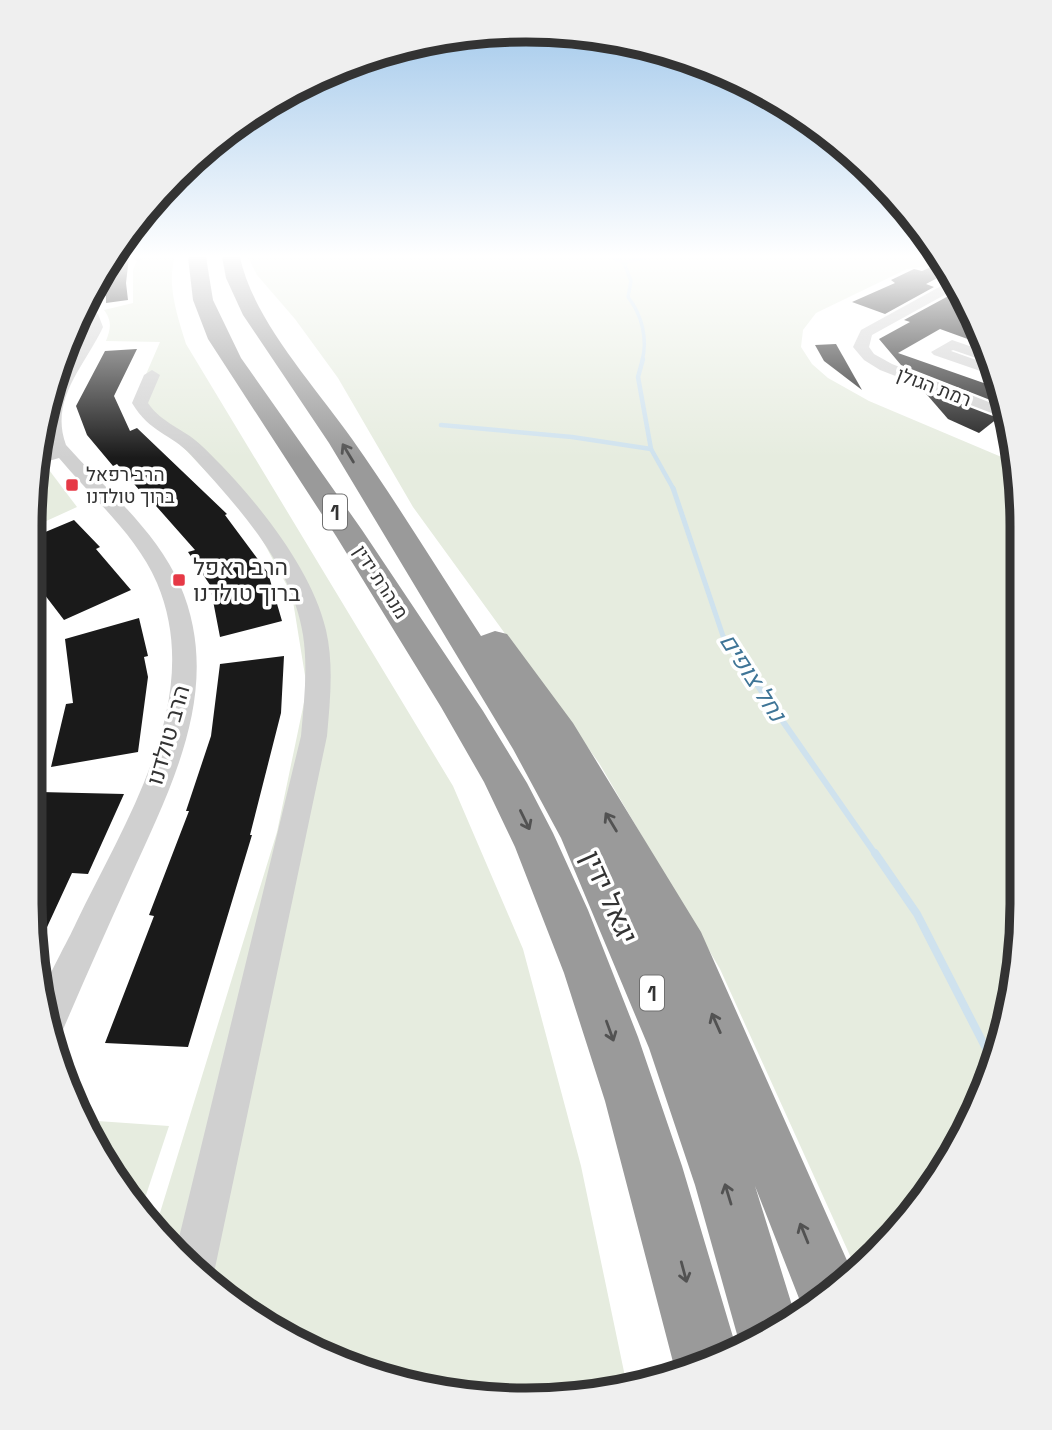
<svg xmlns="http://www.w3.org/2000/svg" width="1052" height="1430" font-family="'Space Grotesk',Heebo,sans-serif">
<rect width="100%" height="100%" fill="#fff"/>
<!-- green -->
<g fill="#e6ecdf">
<path d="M145,257H175C166,284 178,318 186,344L453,786L523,949L581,1166L627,1386L559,1399L430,1391L306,1349L175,1255L155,1229L277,832L307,688L292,595L251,519L164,427L134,402L160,342L106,341C111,328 112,321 104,310L133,303V270L136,262Z"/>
<polygon points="248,257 939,257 942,263 937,266 943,264 949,274 924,268 929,266 907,269 816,313 803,330 801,347 812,364 828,378 869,401 1018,464 1021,937 996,1063 956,1152 899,1231 857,1271 720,969 599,763 413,507 338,378 295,319 257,275"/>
<polygon points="43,462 77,507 31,528 31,494 36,465"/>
<polygon points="83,1120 169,1126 141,1210 96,1152"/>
</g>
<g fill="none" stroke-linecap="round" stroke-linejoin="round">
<!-- stream-far4 -->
<g stroke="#cfe2ee" stroke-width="3.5">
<path d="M612,257L624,263L631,281L628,297C642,315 648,339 642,361"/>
<polyline points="624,263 647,257"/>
</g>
<!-- stream-far3 -->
<g stroke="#cfe2ee" stroke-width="4.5">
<polyline points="643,359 638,377 651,449 674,490"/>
<polyline points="441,425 572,437 651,449"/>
</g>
<!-- stream-far2 -->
<polyline stroke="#cfe2ee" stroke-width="5" points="673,488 723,636 734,652"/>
<!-- stream-far1 -->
<polyline stroke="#cfe2ee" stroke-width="6" points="733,650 876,855"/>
<!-- stream -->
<polyline stroke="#cfe2ee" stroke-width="8" points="875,853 917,914 995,1066"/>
</g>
<!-- building -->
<g fill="#1a1a1a">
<polygon points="110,257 129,257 126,283 128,300 106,303 106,296 98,297 98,285"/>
<polygon points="938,264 943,275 926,284 934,287 885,314 852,302 895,283 891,280 914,269 922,271"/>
<polygon points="954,293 961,295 987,346 940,329 898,353 998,388 1003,405 901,365 879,339 910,322 904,320"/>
<polygon points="836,344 862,390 824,361 815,345"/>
<polygon points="137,349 114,396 130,431 137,428 227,514 225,515 268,573 282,621 220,637 210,585 188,552 195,550 149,498 147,499 117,464 113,466 87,435 76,406 105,351"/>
<polygon points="922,389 998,418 979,433 948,419"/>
<polygon points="74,520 100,547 96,549 131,590 64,620 38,586 44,584 31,568 31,538"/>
<polygon points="139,618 148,656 144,657 148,677 138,752 51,767 66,704 73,703 65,639"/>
<polygon points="284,656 281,713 250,835 252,835 188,1047 105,1043 154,916 149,915 189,811 186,811 211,736 220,664"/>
<polygon points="40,792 124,794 88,874 72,873 36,951 30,904 30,811"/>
</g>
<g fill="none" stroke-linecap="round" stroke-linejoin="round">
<!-- minor -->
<g fill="#d0d0d0" fill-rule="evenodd">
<polygon points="145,257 139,262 133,258 133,257"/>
<polygon points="952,280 957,288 872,335 869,347 874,354 892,364 1004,408 1007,419 880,370 864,360 853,347 861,330"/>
<path d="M87,309L98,314L103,327C85,366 49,399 66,445C105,489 156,530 180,585C224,687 172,785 130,878C106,931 82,985 59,1039L51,1042C46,1030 40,1008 42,995C45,981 69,939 76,923C125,821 206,699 157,583C136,534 92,498 59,458L35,465L37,453L51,449C27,404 70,365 89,327L87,319L83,317Z"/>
<polygon points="952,340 987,352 990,355 982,360 953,350 951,351 993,366 995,376 934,355 931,352"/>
<path d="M152,370L160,375L148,403C162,424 185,429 202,446C249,491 311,565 326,630C334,665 330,701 327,736L215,1268L210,1280L175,1254L301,736C304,702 308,668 303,635C292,564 237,506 191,455C170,433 150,433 132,403L144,375Z"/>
</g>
<!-- highway -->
<g fill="#9a9a9a" fill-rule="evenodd">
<polygon points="188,257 206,257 213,300 241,358 362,530 483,711 527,783 553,833 588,910 638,1037 682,1166 736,1347 686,1374 679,1375 673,1362 605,1101 564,973 515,847 484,782 441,707 336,536 208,339 193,300"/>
<path d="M222,257H240C253,320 315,386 352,439C397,503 438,570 481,636L495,631L507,634L573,723L701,932L853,1274L828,1298L804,1311L755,1186L795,1315L740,1345L695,1185L649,1048L561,838L513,749L329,443L243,315L226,278Z"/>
</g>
</g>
<!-- one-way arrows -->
<defs><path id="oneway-shaft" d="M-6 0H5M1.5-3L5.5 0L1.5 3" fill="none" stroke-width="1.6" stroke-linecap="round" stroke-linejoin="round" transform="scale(1.75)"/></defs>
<g stroke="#525252">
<use href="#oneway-shaft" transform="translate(348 453) rotate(-121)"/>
<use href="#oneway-shaft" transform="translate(525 820) rotate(64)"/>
<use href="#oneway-shaft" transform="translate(611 822) rotate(-121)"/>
<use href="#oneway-shaft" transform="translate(716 1023) rotate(-114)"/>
<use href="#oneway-shaft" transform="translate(610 1031) rotate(70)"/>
<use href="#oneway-shaft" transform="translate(728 1194) rotate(-107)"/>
<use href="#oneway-shaft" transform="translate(804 1233) rotate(-112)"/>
<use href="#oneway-shaft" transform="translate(684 1272) rotate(75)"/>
</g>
<!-- sky -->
<linearGradient id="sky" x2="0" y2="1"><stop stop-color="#9ec6ea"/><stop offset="0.56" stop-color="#fff"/><stop offset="1" stop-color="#fff" stop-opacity="0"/></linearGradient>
<rect width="1052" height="458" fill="url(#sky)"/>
<!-- markers -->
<g fill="#e63946" stroke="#fff" stroke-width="2.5">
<rect x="65" y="478" width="14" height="14" rx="3.5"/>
<rect x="172" y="573" width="14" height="14" rx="3.5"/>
</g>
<g text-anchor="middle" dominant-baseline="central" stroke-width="7" stroke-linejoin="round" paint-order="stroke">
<!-- far-street labels -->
<g font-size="19" fill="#333" stroke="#fff">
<text transform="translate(934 387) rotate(21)">רמת הגולן</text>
<text transform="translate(381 582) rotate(57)">מנהרת ידין</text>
</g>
<!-- far-poi labels -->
<g font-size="19" fill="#333" stroke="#fff" text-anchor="start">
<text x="86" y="474">הרב רפאל<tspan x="86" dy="22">ברוך טולדנו</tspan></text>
</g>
<!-- shield labels -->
<g fill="#fff" stroke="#707070" stroke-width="2">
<rect x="323" y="494.5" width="24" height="35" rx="5"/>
<rect x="640" y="975.5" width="24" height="35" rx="5"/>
</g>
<g font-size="21" font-weight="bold" fill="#333">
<text x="335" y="512">1</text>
<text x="652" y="993">1</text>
</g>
<!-- poi labels -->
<g font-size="23" fill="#333" stroke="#fff" text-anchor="start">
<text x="193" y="567">הרב ראפל<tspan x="193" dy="26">ברוך טולדנו</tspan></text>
</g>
<!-- street labels -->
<g font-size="23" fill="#333" stroke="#fff">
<text transform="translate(168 735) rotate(-74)">הרב טולדנו</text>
</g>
<!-- water labels -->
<g font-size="24" font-style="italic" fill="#3f7597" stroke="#fff">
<text transform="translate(753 677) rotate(57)">נחל צופים</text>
</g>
<!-- near-street labels -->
<g font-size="28" fill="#333" stroke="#fff">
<text transform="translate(610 897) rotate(66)">יגאל ידין</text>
</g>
</g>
<!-- crop -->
<path d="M0 0H1052V1430H0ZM526 42H526A484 484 0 0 1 1010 526V904A484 484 0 0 1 526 1388H526A484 484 0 0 1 42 904V526A484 484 0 0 1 526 42Z" fill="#efefef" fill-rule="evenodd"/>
<path fill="none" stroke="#333" stroke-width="9" d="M526 42H526A484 484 0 0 1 1010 526V904A484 484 0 0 1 526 1388H526A484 484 0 0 1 42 904V526A484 484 0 0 1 526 42Z"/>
</svg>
